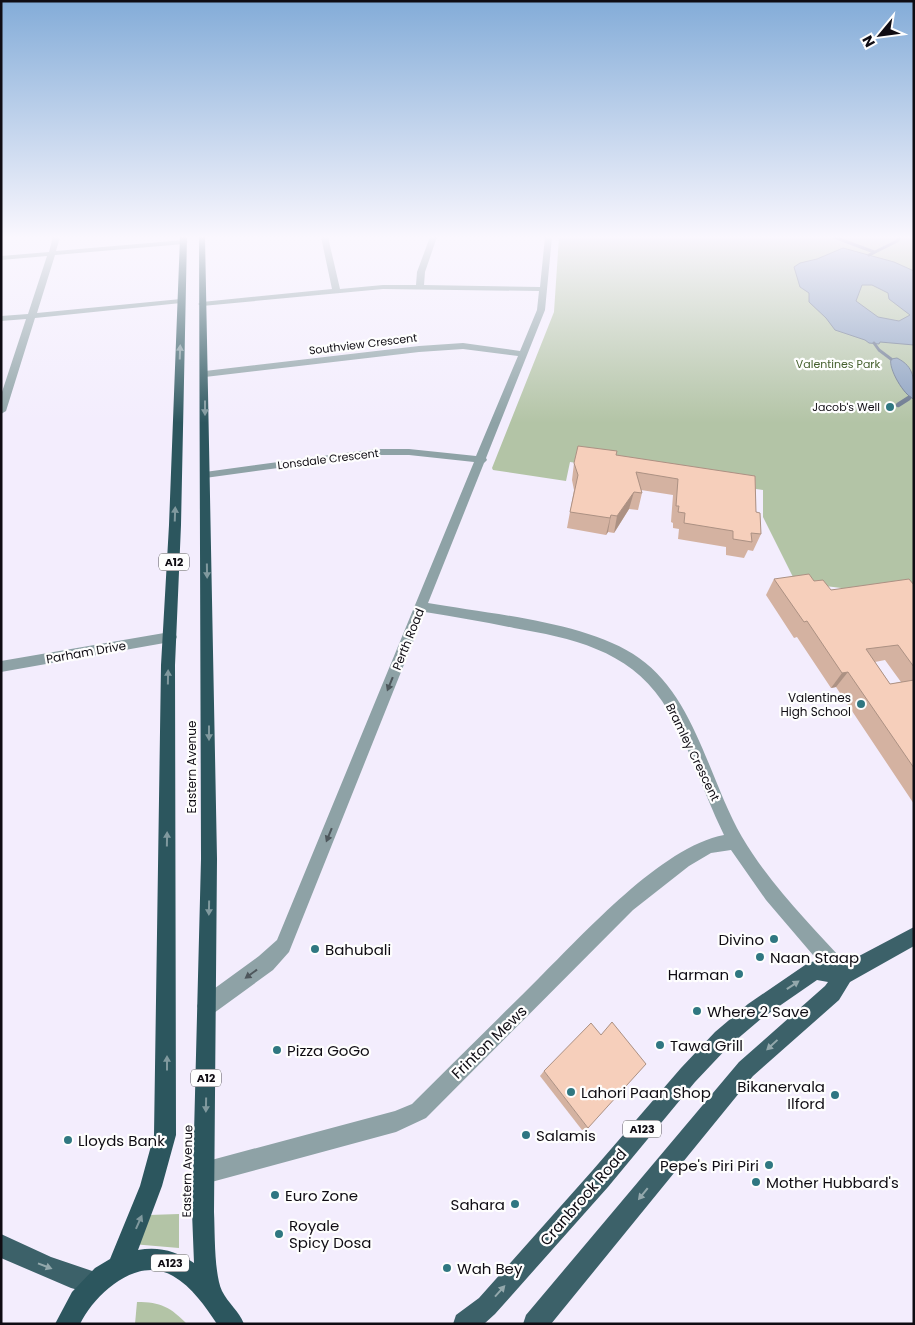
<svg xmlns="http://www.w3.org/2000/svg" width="915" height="1325" font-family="Poppins,sans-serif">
<rect width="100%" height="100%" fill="#f3edfd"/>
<!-- green -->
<g fill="#b3c4a6">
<polygon points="559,237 914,237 914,597 817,585 793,577 763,517 763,490 570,462 566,481 493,470 492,468 554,312"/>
<polygon points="179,1214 179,1248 132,1244 149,1215"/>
<path d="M137,1302C161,1302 170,1307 187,1324H135Z"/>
</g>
<!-- water -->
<g fill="#8ba1bf" stroke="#66748b" fill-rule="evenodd">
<path d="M843,248L894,262L914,271V345L880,342L879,344L869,343L865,340L835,330L826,318L809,302V293L800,287L794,267L800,263L817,259ZM862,285H872L888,293L889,299L910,315L899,321L878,317L856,301Z"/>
<path d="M897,358C915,367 914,379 914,399C904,396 888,368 891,359Z"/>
</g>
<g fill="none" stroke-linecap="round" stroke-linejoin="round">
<!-- stream-far1 -->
<g stroke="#66748b" stroke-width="3">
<polyline points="834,237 874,252"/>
<polyline points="869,255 897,241 900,237"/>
<polyline points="874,343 879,350 891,359"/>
</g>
<!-- stream -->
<g stroke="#66748b" stroke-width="4.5">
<polyline points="898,405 909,398"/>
<polyline points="890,407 893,406"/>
</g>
<!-- minor -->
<g fill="#8ea2a6" fill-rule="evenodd">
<polygon points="53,237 60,237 56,251 184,240 188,242 184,244 55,255 37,313 181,299 185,301 181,303 35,318 6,411 1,414 1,395 26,319 1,321 1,316 28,314 47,256 1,260 1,256 49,252"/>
<path d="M321,237H328L340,289L383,285H416L417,272L430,237H437L425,272L424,285L540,287L545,237H552L545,310L486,458L487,460L484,463L428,603C490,614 589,622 639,658C695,697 709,780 742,837C771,886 812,926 850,968L852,975L850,982L843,984L836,982L766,900L731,850L711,853L689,866L633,910L426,1118L396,1132L204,1184L196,1181L193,1173L196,1165L204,1162L395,1111L412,1104C454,1062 497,1020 539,978C585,933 661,847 724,835C702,791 689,742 662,701C628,650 571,638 514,628C485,622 455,617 425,612L289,952L273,970L214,1013L207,1016L200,1013L197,1006L200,999L259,956L277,940L474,462L409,455H375L205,478L200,475L205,472L375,449H409L476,456L518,356L463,349L419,352L205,377L200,374L205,371L419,346L463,343L520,351L537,310L539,291L383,289L202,306L198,304L202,302L332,289Z"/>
<polygon points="170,632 175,633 177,637 175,641 170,642 1,672 1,661"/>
</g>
<!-- primary -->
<g fill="#3c6169" fill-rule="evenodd">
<polygon points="914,927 914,946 850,982 839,1000 753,1076 551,1324 523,1324 526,1315 739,1062 825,986 828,982 817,980 762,1018 729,1046 695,1082 608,1187 495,1314 484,1324 453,1324 456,1315 479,1298 592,1171 681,1068 715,1032 748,1004 808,963 815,961 842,965"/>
<polygon points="1,1234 51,1257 104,1275 108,1283 104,1291 96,1295 71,1288 1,1258"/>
</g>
<!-- trunk -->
<path fill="#2c565e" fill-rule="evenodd" d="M180,237H187L181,525L175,665L176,1135L162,1186L138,1250C158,1246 177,1251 194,1263L192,1212L201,859L199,237H205L217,859L214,1212C215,1232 214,1274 222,1291C228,1303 239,1311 244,1324H217C205,1306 192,1287 173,1276C137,1255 95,1294 80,1324H55L72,1292L95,1268L110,1259L140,1186L154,1135L161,665L169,525Z"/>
</g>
<!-- wall -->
<g fill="#d4b2a1" fill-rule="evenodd">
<polygon points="616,455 755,476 756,512 761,534 753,551 748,550 744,558 726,555 726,547 678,539 679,529 673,528 673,523 671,522 673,495 641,490 642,493 638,510 629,509 614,533 608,532 606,535 567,528 574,490 572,480 574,463"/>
<path d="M774,579L814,581L831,590L914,585V804L836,687L831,688L797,637L794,638L766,595ZM885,660L901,682L890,684L875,662Z"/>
<polygon points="544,1071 588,1128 582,1130 540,1076"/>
</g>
<!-- shaded-wall -->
<g fill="#ac9183">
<polygon points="634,492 629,509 614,533 617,516"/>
<polygon points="611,515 608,532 606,535 610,518"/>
<polygon points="848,672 836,687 831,688 842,673"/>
</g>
<!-- building -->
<g fill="#f6cfbb" stroke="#ac9183">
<polygon points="578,446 617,451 616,455 755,476 756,512 760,513 761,534 751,533 752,542 733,539 733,531 684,523 685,513 678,512 679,506 676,506 678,479 636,472 642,493 634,492 617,516 611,515 610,518 570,512 578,475 574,463"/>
<polygon points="809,574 814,581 823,580 831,590 909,579 914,585 914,667 898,645 866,649 890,684 914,680 914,768 848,672 842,673 807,621 804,622 774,579"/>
<polygon points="612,1022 646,1064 588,1128 544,1071 591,1023 601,1035"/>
</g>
<!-- one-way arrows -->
<defs><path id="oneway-solid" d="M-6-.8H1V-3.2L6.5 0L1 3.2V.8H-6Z" transform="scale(1.25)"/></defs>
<g fill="#80999e">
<use href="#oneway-solid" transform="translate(180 352) rotate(-88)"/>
<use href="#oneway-solid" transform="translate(205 408) rotate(90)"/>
<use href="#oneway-solid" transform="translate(175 514) rotate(-88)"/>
<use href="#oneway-solid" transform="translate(207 571) rotate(89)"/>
<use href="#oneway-solid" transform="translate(168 677) rotate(-89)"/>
<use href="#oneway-solid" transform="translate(209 733) rotate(90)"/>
<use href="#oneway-solid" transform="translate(167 839) rotate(-89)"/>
<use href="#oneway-solid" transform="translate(209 908) rotate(91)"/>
<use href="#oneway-solid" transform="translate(167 1063) rotate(-90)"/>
<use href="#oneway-solid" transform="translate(206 1105) rotate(91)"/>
<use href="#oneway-solid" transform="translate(139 1222) rotate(-66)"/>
</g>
<g fill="#4e575c">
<use href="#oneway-solid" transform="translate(390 684) rotate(112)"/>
<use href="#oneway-solid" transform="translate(329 835) rotate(112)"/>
<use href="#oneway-solid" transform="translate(251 974) rotate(144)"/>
</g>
<g fill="#93a8ac">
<use href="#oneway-solid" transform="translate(793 985) rotate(-34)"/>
<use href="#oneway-solid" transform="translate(772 1045) rotate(137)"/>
<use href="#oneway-solid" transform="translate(643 1194) rotate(129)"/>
<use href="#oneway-solid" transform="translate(45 1266) rotate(21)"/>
<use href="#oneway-solid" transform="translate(500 1291) rotate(-48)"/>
</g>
<!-- sky -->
<linearGradient id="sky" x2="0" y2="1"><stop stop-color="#83acd8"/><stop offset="0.56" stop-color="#faf7fe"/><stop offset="1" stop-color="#faf7fe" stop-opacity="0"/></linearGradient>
<rect width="915" height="423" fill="url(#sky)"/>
<!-- markers -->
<g fill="#2f7781" stroke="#fefefe" stroke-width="2">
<circle cx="890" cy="407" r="5"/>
<circle cx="861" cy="704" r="5"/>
<circle cx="774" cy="939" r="5"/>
<circle cx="315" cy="949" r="5"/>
<circle cx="760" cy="957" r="5"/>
<circle cx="739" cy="974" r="5"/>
<circle cx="697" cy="1011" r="5"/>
<circle cx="660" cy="1045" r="5"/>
<circle cx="277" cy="1050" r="5"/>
<circle cx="571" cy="1092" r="5"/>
<circle cx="835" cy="1095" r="5"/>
<circle cx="526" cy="1135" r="5"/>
<circle cx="68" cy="1140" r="5"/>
<circle cx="769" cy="1165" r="5"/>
<circle cx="756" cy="1182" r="5"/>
<circle cx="275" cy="1195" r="5"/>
<circle cx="515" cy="1204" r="5"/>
<circle cx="279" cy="1234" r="5"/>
<circle cx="447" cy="1268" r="5"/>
</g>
<g text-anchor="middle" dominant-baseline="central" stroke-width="4.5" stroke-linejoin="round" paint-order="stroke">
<!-- far-street labels -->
<g font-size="11" fill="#0f0c13" stroke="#fefefe">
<text transform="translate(363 344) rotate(-7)">Southview Crescent</text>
<text transform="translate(328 459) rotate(-7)">Lonsdale Crescent</text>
</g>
<!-- far-park labels -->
<g font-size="11" fill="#46602e" stroke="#fefefe">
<text x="838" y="364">Valentines Park</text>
</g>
<!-- far-poi labels -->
<g font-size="11" fill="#0f0c13" stroke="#fefefe" text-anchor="end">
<text x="880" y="407">Jacob's Well</text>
</g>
<!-- shield labels -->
<g fill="#fefefe" stroke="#57555a" stroke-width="1">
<rect x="159" y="553.5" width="30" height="17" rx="4"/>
<rect x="191" y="1069.5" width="30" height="17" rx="4"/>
<rect x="623" y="1120.5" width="38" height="17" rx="4"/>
<rect x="151" y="1254.5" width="38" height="17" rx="4"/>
</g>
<g font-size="11" font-weight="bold" fill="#0f0c13">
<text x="174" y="562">A12</text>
<text x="206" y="1078">A12</text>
<text x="642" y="1129">A123</text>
<text x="170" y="1263">A123</text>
</g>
<!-- street labels -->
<g font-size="12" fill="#0f0c13" stroke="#fefefe">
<text transform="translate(408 639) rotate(-68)">Perth Road</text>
<text transform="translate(86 652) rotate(-10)">Parham Drive</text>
<text transform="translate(693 752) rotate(64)">Bramley Crescent</text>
<text transform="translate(191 767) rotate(-90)">Eastern Avenue</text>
<text transform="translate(187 1171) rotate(-89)">Eastern Avenue</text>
</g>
<!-- poi labels -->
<g font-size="12" fill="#0f0c13" stroke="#fefefe" text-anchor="end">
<text x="851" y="697">Valentines<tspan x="851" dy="14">High School</tspan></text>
</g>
<!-- near-poi labels -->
<g font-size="15" fill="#0f0c13" stroke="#fefefe" text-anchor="start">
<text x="764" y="939" text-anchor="end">Divino</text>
<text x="325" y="949">Bahubali</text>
<text x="770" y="957">Naan Staap</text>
<text x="729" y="974" text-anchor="end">Harman</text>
<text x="707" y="1011">Where 2 Save</text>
<text x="670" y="1045">Tawa Grill</text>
<text x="287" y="1050">Pizza GoGo</text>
<text x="825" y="1086" text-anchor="end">Bikanervala<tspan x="825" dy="17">Ilford</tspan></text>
<text x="581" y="1092">Lahori Paan Shop</text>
<text x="536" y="1135">Salamis</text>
<text x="78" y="1140">Lloyds Bank</text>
<text x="759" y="1165" text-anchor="end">Pepe's Piri Piri</text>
<text x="766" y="1182">Mother Hubbard's</text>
<text x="285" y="1195">Euro Zone</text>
<text x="505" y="1204" text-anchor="end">Sahara</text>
<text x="289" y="1225">Royale<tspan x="289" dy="17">Spicy Dosa</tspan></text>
<text x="457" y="1268">Wah Bey</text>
</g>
<!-- near-street labels -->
<g font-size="15" fill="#0f0c13" stroke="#fefefe">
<text transform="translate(489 1042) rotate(-44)">Frinton Mews</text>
<text transform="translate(583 1197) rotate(-49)">Cranbrook Road</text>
</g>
</g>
<!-- border -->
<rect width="915" height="1325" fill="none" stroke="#0f0c13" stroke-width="5"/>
<!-- north arrow -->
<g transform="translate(880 35) rotate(241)" stroke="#fefefe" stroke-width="4" paint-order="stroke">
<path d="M0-4L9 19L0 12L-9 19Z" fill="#0f0c13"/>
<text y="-8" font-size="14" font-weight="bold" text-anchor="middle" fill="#0f0c13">N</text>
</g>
</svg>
